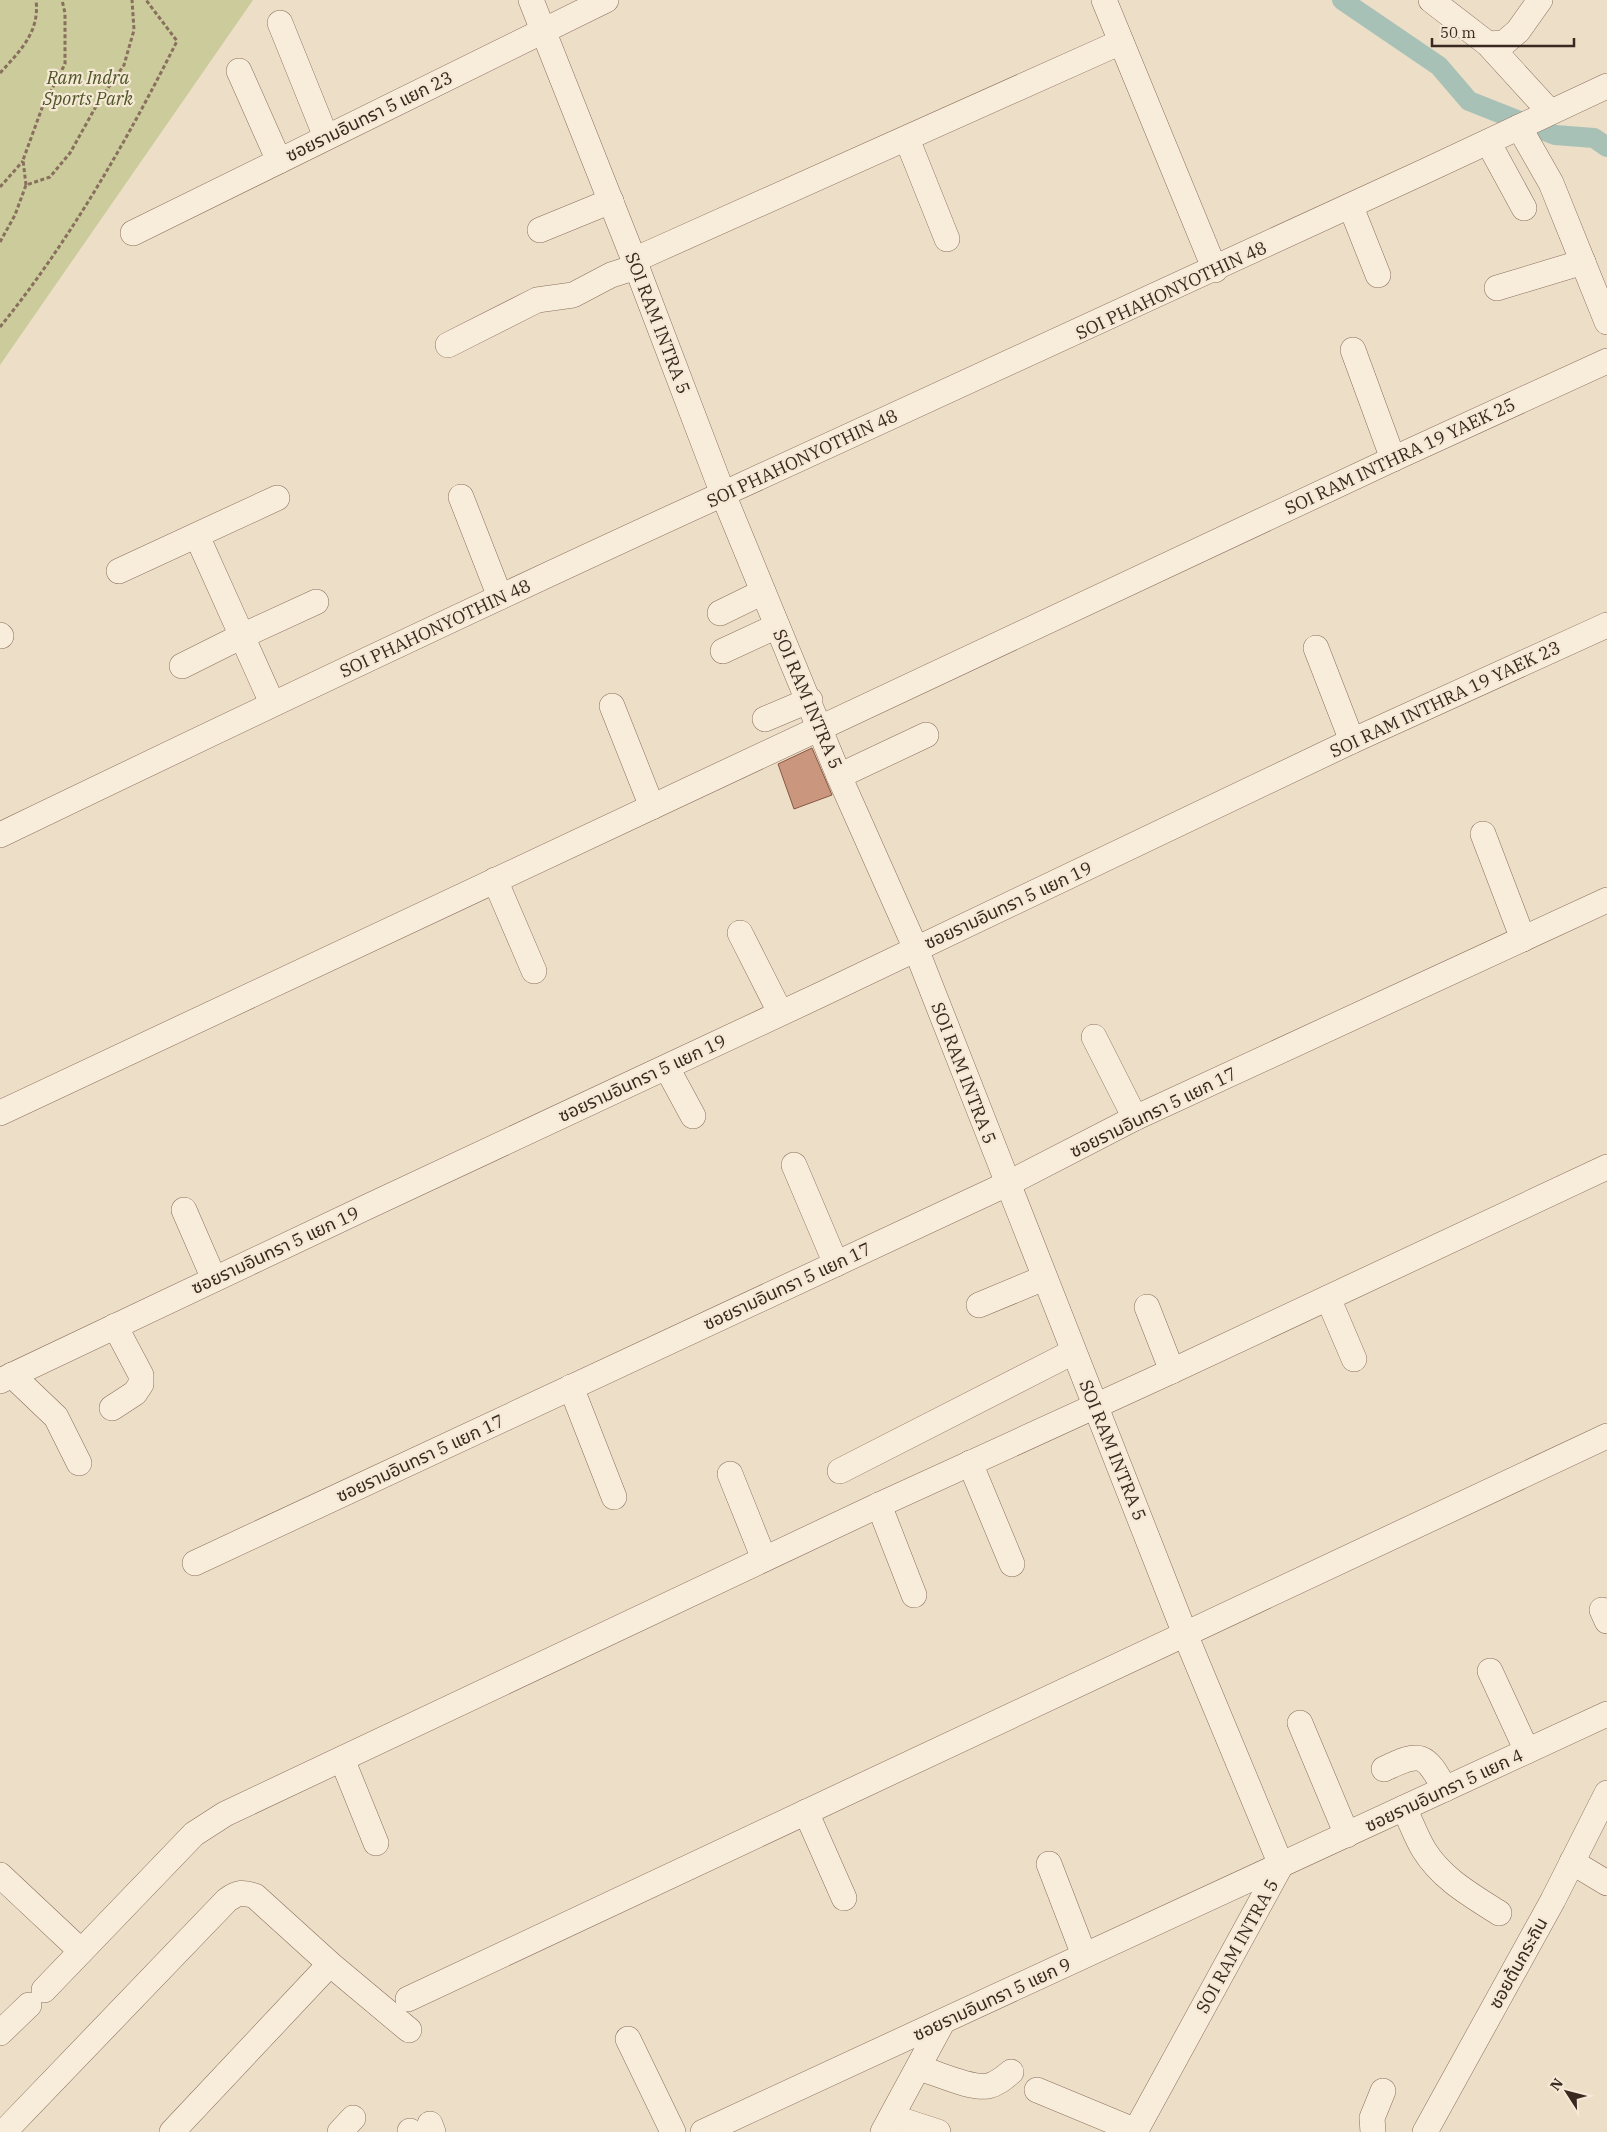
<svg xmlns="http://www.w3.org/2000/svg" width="1607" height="2132" font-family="'IBM Plex Serif','Noto Sans Thai',serif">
<rect width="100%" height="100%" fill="#eddec7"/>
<!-- green -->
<polygon fill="#cbcb9b" points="0,0 253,0 0,365"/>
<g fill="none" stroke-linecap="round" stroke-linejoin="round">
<!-- canal -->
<polyline stroke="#a8c1b7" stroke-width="20" points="1342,0 1439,66 1469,101 1555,135 1594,138 1607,147"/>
</g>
<!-- building -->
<polygon fill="#ca967e" stroke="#875743" points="812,748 832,795 794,809 778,764"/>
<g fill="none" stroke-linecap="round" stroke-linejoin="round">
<defs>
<g id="minor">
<polyline points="531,0 634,260 723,494 839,776 916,949 1185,1634 1281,1865 1135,2132"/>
<polyline points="1104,0 1215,270"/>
<polyline points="1431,0 1488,44 1550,112"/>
<polyline points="280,23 326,137"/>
<polyline points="1488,44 1504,43 1518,31 1540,0"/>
<polyline points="239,71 279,161"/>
<polyline points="1519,127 1551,183 1607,322"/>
<polyline points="907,139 947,239"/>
<polyline points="1488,142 1524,208"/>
<polyline points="1351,207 1378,275"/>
<polyline points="540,230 611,201"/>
<polyline points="133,233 606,0"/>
<polyline points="634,260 1121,42"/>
<polyline points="1497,288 1583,262"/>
<polyline points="448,345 537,300 573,295 611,275 636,267"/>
<polyline points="1353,350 1393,459"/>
<polyline points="461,497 500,597"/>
<polyline points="197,536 272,703"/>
<polyline points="119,571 277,498"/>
<polyline points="720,613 763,592"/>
<polyline points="0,635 1,636"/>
<polyline points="1316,648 1352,741"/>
<polyline points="723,651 777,626"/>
<polyline points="182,666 242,636 316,602"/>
<polyline points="612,706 652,807"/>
<polyline points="765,719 810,700"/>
<polyline points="839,776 926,735"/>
<polyline points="1483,834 1523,939"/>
<path d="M0,835C241,719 482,604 725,493C1019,358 1314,224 1607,86"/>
<polyline points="495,880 534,971"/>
<polyline points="740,933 780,1012"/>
<polyline points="1094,1037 1135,1118"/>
<polyline points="667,1068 693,1116"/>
<polyline points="0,1113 1393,459 1607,361"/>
<polyline points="794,1165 836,1264"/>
<polyline points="184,1210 214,1279"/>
<polyline points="1328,1298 1354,1359"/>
<polyline points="979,1305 1044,1278"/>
<polyline points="1147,1307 1172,1371"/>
<polyline points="12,1375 56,1417 79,1463"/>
<polyline points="0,1381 369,1206 820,995 1352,741 1607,625"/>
<polyline points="571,1387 614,1497"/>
<polyline points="112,1408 135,1393 141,1384 141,1375 115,1326"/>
<polyline points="970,1463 1012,1564"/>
<polyline points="840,1471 1073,1352"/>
<polyline points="730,1474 764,1559"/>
<polyline points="879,1505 914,1595"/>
<polyline points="195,1563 1007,1184 1135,1118 1607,900"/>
<polyline points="1602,1610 1607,1621"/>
<polyline points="1490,1671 1527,1751"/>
<polyline points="1300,1723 1347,1835"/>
<polyline points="342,1759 376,1843"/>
<path d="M1384,1769C1421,1751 1425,1753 1445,1789"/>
<path d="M1404,1808C1411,1822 1416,1837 1424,1850C1442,1879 1471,1895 1499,1913"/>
<polyline points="806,1812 844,1898"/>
<polyline points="1572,1862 1607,1883"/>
<polyline points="1049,1864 1084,1955"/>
<polyline points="0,1875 81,1951"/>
<polyline points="44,1990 194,1834 225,1814 879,1505 1172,1371 1607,1167"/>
<polyline points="408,1999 1607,1436"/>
<polyline points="0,2033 29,2005"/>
<polyline points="628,2039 673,2132"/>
<path d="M919,2068C937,2073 970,2089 988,2086C997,2084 1004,2078 1011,2072"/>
<polyline points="1037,2090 1136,2131"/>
<polyline points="892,2117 938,2132"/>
<polyline points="430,2124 433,2132"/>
<polyline points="410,2131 410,2132"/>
<path d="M4,2132L227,1900C238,1892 243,1892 255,1896L330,1964L409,2030"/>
<polyline points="172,2132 330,1964"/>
<polyline points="340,2132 353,2118"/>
<path d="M703,2132C1005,1995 1305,1853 1607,1714"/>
<polyline points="883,2132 942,2023"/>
<polyline points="1373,2132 1372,2118 1383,2091"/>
<polyline points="1425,2132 1553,1900 1607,1793"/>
</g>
</defs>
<!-- minor casing -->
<use href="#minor" stroke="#896f5d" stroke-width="26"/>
<!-- path -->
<g stroke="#896f5d" stroke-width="3" stroke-dasharray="4 2.5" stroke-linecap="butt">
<path d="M0,73C20,51 40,32 36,0"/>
<polyline points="26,185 23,160 42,108 65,64 65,13 62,0"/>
<polyline points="0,187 23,161"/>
<polyline points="0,242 15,215 26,185 50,177 70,153 99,101 124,65 134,30 132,0"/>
<path d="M0,327C69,242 128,139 177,41L146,0"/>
</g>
<!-- minor -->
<use href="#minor" stroke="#f8ecda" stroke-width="25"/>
</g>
<g text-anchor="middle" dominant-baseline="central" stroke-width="4.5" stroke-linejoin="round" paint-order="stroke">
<!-- park labels -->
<g font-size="18" font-style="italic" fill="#4e5527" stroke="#f5e9d6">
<text x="88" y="77">Ram Indra<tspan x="88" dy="21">Sports Park</tspan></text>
</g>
<!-- street labels -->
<g font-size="18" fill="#392920" stroke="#f5e9d6">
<text transform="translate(369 116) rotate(-26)">ซอยรามอินทรา 5 แยก 23</text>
<text transform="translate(1171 290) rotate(-25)">SOI PHAHONYOTHIN 48</text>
<text transform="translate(658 323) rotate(69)">SOI RAM INTRA 5</text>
<text transform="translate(1400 456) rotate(-25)">SOI RAM INTHRA 19 YAEK 25</text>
<text transform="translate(802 458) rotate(-25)">SOI PHAHONYOTHIN 48</text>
<text transform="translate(435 628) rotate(-25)">SOI PHAHONYOTHIN 48</text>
<text transform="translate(808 699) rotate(67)">SOI RAM INTRA 5</text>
<text transform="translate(1445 699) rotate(-25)">SOI RAM INTHRA 19 YAEK 23</text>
<text transform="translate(1008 905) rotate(-25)">ซอยรามอินทรา 5 แยก 19</text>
<text transform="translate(964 1073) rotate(69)">SOI RAM INTRA 5</text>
<text transform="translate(642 1078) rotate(-25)">ซอยรามอินทรา 5 แยก 19</text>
<text transform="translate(1153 1112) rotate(-26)">ซอยรามอินทรา 5 แยก 17</text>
<text transform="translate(275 1250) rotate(-25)">ซอยรามอินทรา 5 แยก 19</text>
<text transform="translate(787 1286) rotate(-25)">ซอยรามอินทรา 5 แยก 17</text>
<text transform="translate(1113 1450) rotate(68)">SOI RAM INTRA 5</text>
<text transform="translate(420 1458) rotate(-25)">ซอยรามอินทรา 5 แยก 17</text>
<text transform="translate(1444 1790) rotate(-25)">ซอยรามอินทรา 5 แยก 4</text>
<text transform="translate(1237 1946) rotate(-61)">SOI RAM INTRA 5</text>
<text transform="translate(1518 1963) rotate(-61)">ซอยต้นกระถิน</text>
<text transform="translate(992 1999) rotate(-25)">ซอยรามอินทรา 5 แยก 9</text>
</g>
</g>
<!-- north arrow -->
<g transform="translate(1567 2092) rotate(306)" stroke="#f5e9d6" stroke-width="4" paint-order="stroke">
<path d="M0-4L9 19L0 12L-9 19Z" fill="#392920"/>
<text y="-8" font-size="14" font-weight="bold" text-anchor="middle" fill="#392920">N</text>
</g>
<!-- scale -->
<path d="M1432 38v8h142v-8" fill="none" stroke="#392920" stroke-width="2.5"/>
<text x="1440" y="38" font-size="15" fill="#392920" stroke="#f5e9d6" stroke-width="4" paint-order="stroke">50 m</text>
</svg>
